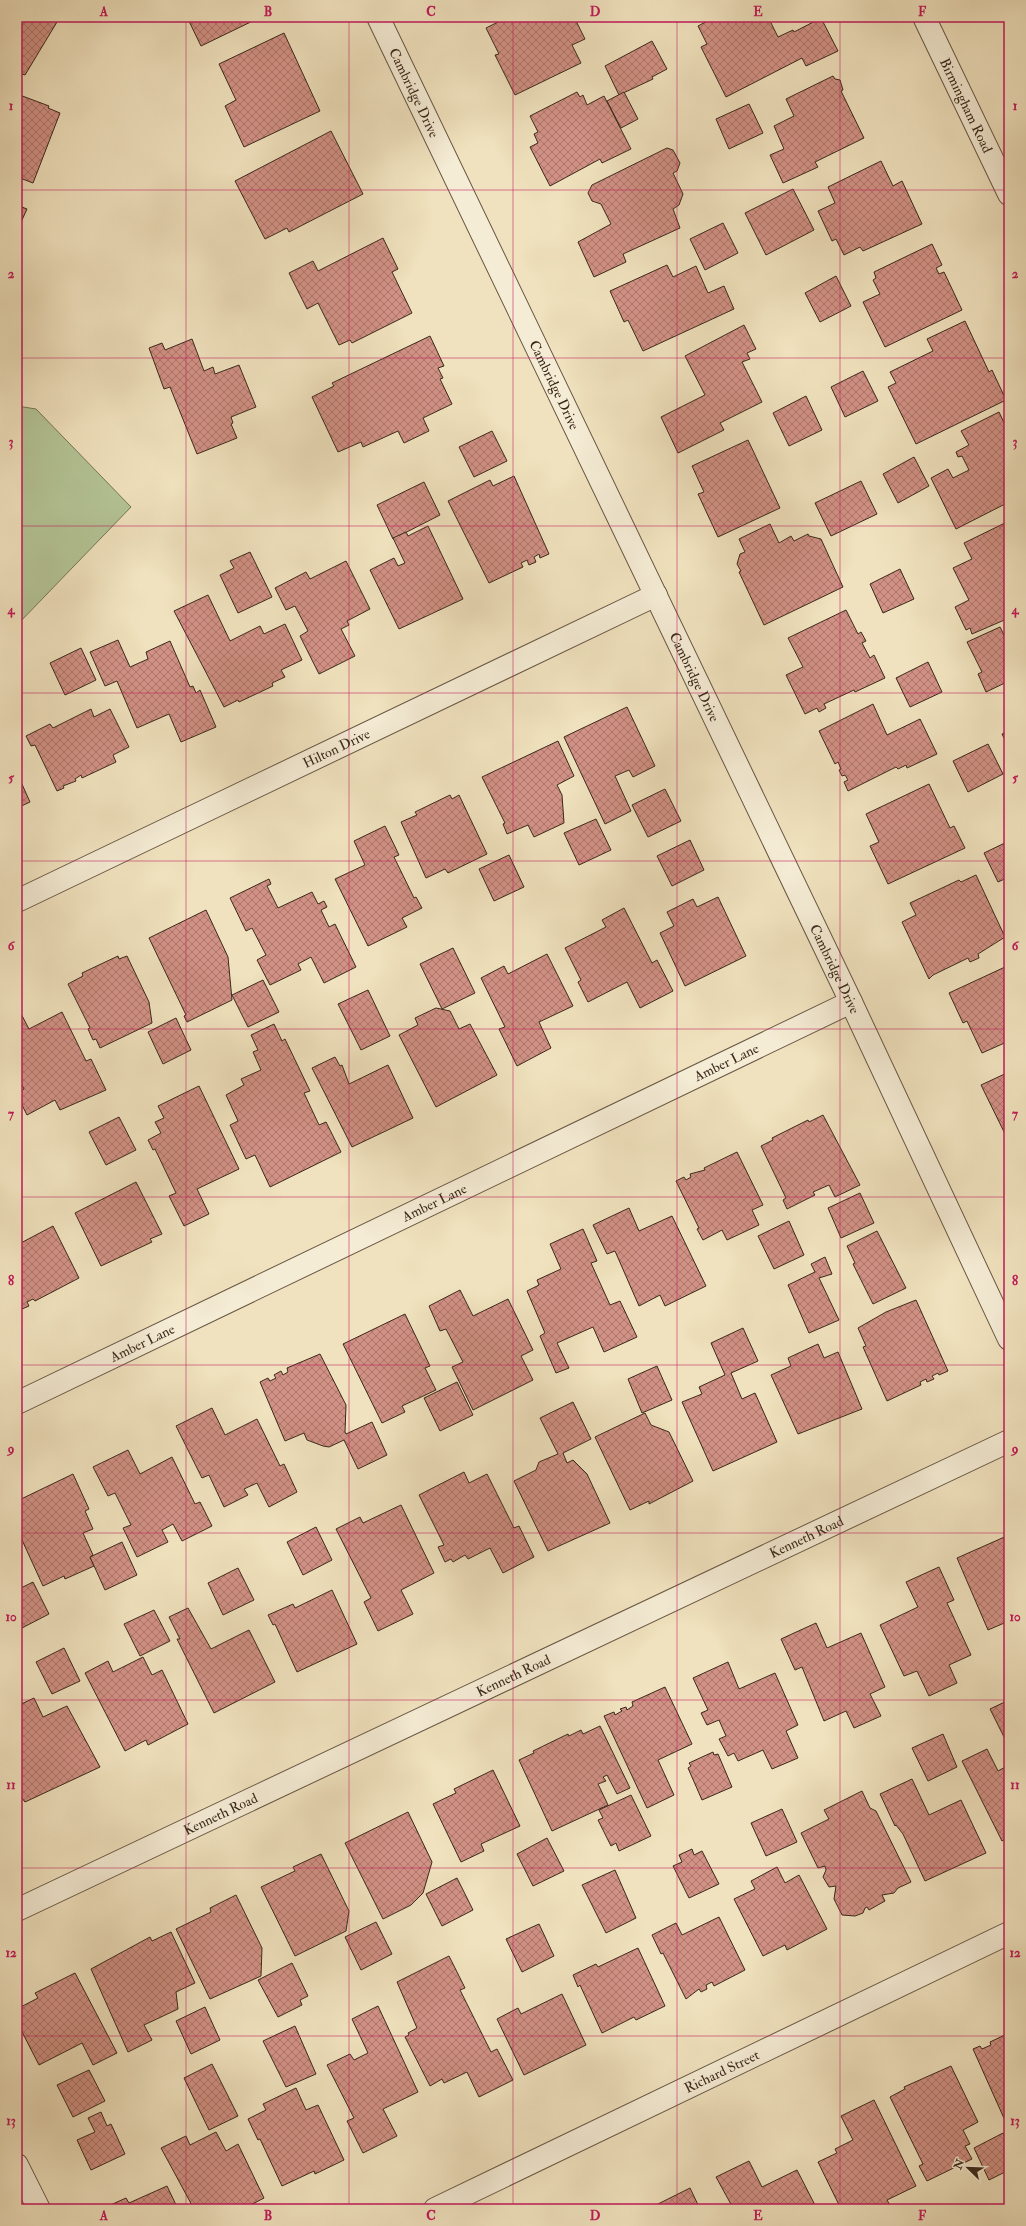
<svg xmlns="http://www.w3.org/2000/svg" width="1026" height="2226" font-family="'IM FELL Double Pica',serif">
<defs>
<pattern id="building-cross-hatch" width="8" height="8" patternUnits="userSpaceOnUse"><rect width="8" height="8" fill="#d29185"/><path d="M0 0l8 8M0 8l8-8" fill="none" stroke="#ab766c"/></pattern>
</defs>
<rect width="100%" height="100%" fill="#f0e2be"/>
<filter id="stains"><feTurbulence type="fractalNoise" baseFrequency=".005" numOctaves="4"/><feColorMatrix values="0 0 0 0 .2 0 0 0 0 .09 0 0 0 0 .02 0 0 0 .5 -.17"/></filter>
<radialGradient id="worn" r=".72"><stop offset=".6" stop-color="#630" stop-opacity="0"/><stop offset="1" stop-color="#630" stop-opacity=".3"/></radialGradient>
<!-- green -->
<polygon fill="#b4c496" stroke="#777658" points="17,406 36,409 131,507 17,625"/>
<!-- building -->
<g fill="url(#building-cross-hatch)" stroke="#3a291b">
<polygon points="17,17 60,17 25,75 22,74 19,79 17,78"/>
<polygon points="187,17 261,17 201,46"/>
<polygon points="508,17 574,17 585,39 572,45 581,63 515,95 495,55 499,54 486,28"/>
<polygon points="715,17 768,17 778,37 793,30 794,32 821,18 838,51 806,66 802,58 726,97 701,47 707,44 698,26"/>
<polygon points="284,33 320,111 244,147 225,106 236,100 219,64"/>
<polygon points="652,41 667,69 652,77 653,79 619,95 605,66"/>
<polygon points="833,76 835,79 840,80 843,90 841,91 864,138 815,162 818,167 783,183 770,155 784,149 774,126 794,116 786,99"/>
<polygon points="577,92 580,97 583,95 587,105 604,96 631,149 602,163 600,159 550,186 530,147 538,143 534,134 538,132 530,116"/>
<polygon points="624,92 638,119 621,128 607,101"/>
<polygon points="17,94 49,106 48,108 60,113 33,183 20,178 17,183"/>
<polygon points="749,104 763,133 729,149 716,119"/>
<polygon points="331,131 363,194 289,232 287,228 265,239 235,181"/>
<polygon points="667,148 673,150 680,163 677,171 673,173 683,194 679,205 673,209 680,228 623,254 626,262 594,277 578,242 611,224 601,204 592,201 588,193 592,185"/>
<polygon points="881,161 893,186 902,181 922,224 863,251 860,247 844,255 836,239 832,241 818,211 835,203 828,187"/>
<polygon points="793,189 814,230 766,255 745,213"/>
<polygon points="17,205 27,209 17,231"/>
<polygon points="723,223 738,253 705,270 690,239"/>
<polygon points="383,238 398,269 392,272 412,313 352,343 350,340 339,345 318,303 307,309 289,273 313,261 318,271"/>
<polygon points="932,244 942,265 936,268 939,274 944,272 962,310 885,347 863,302 880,294 873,280 876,278 874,272"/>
<polygon points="667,265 673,277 696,266 708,293 724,286 734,309 643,351 628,320 624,322 610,291"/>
<polygon points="836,276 851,306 820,322 805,293"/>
<polygon points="965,321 989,372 992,370 1006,400 916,444 888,387 896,383 890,372 933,351 927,339"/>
<polygon points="744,325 756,349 747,353 750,359 742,362 762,402 720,423 724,430 678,453 661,417 705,395 685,356"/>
<polygon points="430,336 444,366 438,368 443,378 440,379 452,404 423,418 429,431 404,443 398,431 363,447 361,442 338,452 312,397 334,386 332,383"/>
<polygon points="192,339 204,371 213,367 215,374 239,365 256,407 231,417 233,423 231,424 237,438 197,454 170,387 164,389 149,348 162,343 165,350"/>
<polygon points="863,371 878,401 845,417 831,387"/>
<polygon points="806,396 822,430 789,446 773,413"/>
<polygon points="999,412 1006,427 1008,426 1009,428 1009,502 956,529 931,478 948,469 953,478 969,470 962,456 958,457 956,452 969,445 961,431"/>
<polygon points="492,431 507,461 474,477 459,447"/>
<polygon points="748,440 780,508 718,537 698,494 704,492 692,466"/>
<polygon points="914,457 929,486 898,503 883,474"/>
<polygon points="514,476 549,554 540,558 539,554 534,557 536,562 529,565 527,560 521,563 523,567 489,583 448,501 490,480 493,486"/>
<polygon points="861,481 877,514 831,536 815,503"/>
<polygon points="424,482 440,515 393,539 377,505"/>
<polygon points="1009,521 1009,618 972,634 970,628 966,630 955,607 969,600 953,568 972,559 964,543"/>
<polygon points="770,524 779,543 791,536 794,541 808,534 809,536 821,539 843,587 764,625 739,572 741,571 737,564 740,554 745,552 739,539"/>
<polygon points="428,526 463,599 399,629 370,570 394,558 398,566 405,563 393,538 406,532 408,536"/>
<polygon points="250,552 272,597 238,613 220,575 234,568 230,561"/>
<polygon points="346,561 370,609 347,621 349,625 341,629 355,656 319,674 300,636 308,631 295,606 286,610 275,588 306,572 310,579"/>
<polygon points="900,569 914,599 883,613 870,584"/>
<polygon points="208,595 230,641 260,626 264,634 285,624 302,660 281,670 285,677 272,683 273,686 239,702 238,700 224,707 174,611"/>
<polygon points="846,610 858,634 861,632 866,641 862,643 870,658 874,655 885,678 855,692 854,690 824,704 826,708 819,712 817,708 805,714 786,675 803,667 788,638"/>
<polygon points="1000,627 1009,645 1009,681 986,692 978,674 982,672 967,642"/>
<polygon points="118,640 130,667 148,659 146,652 170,641 190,687 193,686 196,693 200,690 216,727 181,742 169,714 137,728 117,681 105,686 90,652"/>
<polygon points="81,648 96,680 65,695 50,663"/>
<polygon points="928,662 942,692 910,707 896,678"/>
<polygon points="873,704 887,735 920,719 937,754 907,768 906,765 898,769 896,767 848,791 844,782 848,780 845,775 842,776 839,770 841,769 838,762 835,764 819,731"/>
<polygon points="627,707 655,766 633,777 629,770 615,776 631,811 605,824 564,737"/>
<polygon points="91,709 94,717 110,709 129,747 113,755 116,762 82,778 81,775 75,779 76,781 63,786 64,788 57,791 35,745 31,746 26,736 50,724 53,728"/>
<polygon points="1009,731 1009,748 1002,734"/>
<polygon points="558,741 574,776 557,785 562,795 564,823 534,837 528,825 507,834 503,824 505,823 482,777"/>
<polygon points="988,744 1003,774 968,792 953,761"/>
<polygon points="17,773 30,802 17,808"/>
<polygon points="929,784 950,828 954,826 965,848 888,884 870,846 879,842 866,814"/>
<polygon points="665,789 681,821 648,837 632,805"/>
<polygon points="450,795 452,799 459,795 487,854 448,873 445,869 426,878 401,822 417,815 415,812"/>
<polygon points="596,819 611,850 579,865 564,833"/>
<polygon points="385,826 399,855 394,857 414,898 416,897 422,908 402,918 407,927 368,946 335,879 365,865 354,841"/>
<polygon points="690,840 704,870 672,886 657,856"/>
<polygon points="1009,841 1009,877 998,882 984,853"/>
<polygon points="509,855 524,887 494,901 479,869"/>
<polygon points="976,875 1005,937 978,954 979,958 970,962 968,958 933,975 929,979 902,922 916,915 910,903 959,880 961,882"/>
<polygon points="269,879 271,884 267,886 278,908 312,892 318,904 324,901 327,907 321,910 329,927 335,924 356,967 324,983 311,957 298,964 301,970 270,985 257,960 266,955 252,928 246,931 230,898"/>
<polygon points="718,897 746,956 685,986 660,933 674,926 667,912 693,899 697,907"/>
<polygon points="624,908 652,963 657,960 673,991 640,1008 627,982 588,1002 578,982 581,980 565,948 606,927 602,920"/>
<polygon points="206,910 228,957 232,1000 187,1022 184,1016 186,1015 149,938"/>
<polygon points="453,948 475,993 442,1009 420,964"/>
<polygon points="547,954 573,1006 539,1022 551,1048 517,1066 499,1029 505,1027 481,978 504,966 508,974"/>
<polygon points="118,956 119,959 127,956 149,1002 152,1023 100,1048 96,1039 93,1040 88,1029 90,1028 68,984 83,976 82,973"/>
<polygon points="1005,967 1009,975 1009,1041 982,1053 967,1021 963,1023 949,993"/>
<polygon points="263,980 279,1012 248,1027 232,995"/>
<polygon points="368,990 390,1036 361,1050 338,1004"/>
<polygon points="17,1006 29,1029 62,1012 86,1061 91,1059 106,1090 60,1110 55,1100 27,1115 17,1095 17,1093 24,1089 17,1075"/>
<polygon points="436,1008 450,1011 459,1029 470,1024 497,1075 436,1107 399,1035 418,1025 415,1018"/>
<polygon points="176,1018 191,1050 163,1064 148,1032"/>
<polygon points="274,1024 282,1041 285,1039 310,1091 304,1093 319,1125 326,1122 341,1152 270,1187 255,1155 246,1159 230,1125 238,1121 226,1095 244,1085 241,1079 261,1070 253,1052 258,1050 251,1035"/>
<polygon points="335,1057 340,1066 342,1065 349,1084 388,1065 413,1118 352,1147 312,1068"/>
<polygon points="1009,1072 1009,1142 981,1085"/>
<polygon points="199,1086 239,1169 197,1189 209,1214 184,1226 169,1196 176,1193 155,1149 153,1150 148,1140 161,1133 155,1122 164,1118 158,1106"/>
<polygon points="823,1115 860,1185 835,1197 829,1185 813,1192 815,1195 787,1209 783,1200 786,1198 761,1146 773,1140 772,1138 808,1120 809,1122"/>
<polygon points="119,1117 136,1150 106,1165 89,1132"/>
<polygon points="737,1152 763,1205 752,1210 759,1225 727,1240 722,1230 703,1240 697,1229 699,1228 676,1181 684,1177 686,1180 691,1177 690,1174 705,1170 704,1168"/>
<polygon points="136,1182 162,1234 150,1239 152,1242 101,1266 75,1213"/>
<polygon points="860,1193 874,1223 841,1238 828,1208"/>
<polygon points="629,1208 639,1231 672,1216 706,1286 665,1306 660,1295 639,1306 615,1251 607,1254 593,1225"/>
<polygon points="789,1221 804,1255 774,1269 758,1236"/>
<polygon points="53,1226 79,1278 35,1301 33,1299 27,1302 29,1306 22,1309 17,1299 17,1245"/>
<polygon points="583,1229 597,1261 591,1263 610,1305 620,1301 637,1337 604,1352 593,1327 557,1343 569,1368 556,1373 540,1336 545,1333 527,1291 539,1285 537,1280 561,1269 550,1244"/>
<polygon points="877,1231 906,1288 873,1304 853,1264 855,1263 847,1246"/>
<polygon points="825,1257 832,1274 819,1278 839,1320 809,1333 788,1285 815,1272 811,1264"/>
<polygon points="460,1290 473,1316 508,1299 533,1350 521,1356 533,1380 473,1410 452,1367 463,1362 446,1329 440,1331 429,1306"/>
<polygon points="916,1300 948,1371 939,1375 938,1373 932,1376 934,1379 927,1382 926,1379 920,1382 921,1385 887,1401 863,1347 866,1346 858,1328 886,1312"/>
<polygon points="405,1314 430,1366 425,1368 436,1390 402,1406 405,1412 382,1423 343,1344"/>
<polygon points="743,1328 758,1361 731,1373 742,1399 755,1393 777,1442 713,1471 682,1402 702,1394 699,1387 725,1375 711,1343"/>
<polygon points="818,1344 824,1358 838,1352 862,1409 798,1434 771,1375 791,1366 788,1358"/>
<polygon points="320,1354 346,1405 345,1432 346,1434 372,1422 387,1455 358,1469 344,1440 329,1447 323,1446 307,1440 304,1433 285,1441 260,1382 268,1378 270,1381 276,1378 274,1375 281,1371 283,1375 288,1372 287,1368"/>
<polygon points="657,1366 672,1400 642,1413 628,1379"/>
<polygon points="457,1382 473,1415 440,1431 424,1398"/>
<polygon points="573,1402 591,1439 563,1453 567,1463 573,1460 587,1474 610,1523 548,1551 514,1481 536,1470 539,1462 558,1454 540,1418"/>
<polygon points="212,1408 225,1435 257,1419 280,1466 284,1464 297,1492 269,1507 257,1483 244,1489 248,1495 224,1507 209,1475 202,1478 176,1426"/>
<polygon points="645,1413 651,1425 669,1432 693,1481 649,1504 649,1501 630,1510 595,1437"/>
<polygon points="128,1450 140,1474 172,1457 195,1504 200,1502 212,1526 182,1541 173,1524 162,1530 168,1542 137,1557 123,1528 131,1525 115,1493 108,1496 93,1467"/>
<polygon points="464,1472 469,1483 487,1474 514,1528 519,1526 534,1557 503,1573 490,1548 468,1559 465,1555 453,1562 451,1559 445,1562 438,1547 444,1545 419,1495"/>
<polygon points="73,1474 89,1509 85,1511 93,1529 83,1533 93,1555 90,1557 94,1566 65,1579 64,1576 43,1586 17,1529 17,1501"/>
<polygon points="401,1505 434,1573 401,1590 413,1614 378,1631 364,1602 371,1598 336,1529 360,1517 363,1523"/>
<polygon points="316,1527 332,1560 303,1575 287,1542"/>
<polygon points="1009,1535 1009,1621 988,1630 957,1558"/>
<polygon points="122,1542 137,1575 105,1590 90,1557"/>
<polygon points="939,1567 954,1600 947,1603 971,1655 949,1665 957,1683 929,1696 917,1671 904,1676 880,1625 918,1607 906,1582"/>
<polygon points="238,1568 254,1600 223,1615 208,1583"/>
<polygon points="33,1582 49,1614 20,1629 17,1623 17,1590"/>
<polygon points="332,1590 357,1644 297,1672 275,1624 273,1625 268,1615 293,1604 295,1608"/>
<polygon points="188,1608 211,1649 249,1630 275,1682 214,1713 177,1639 180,1639 169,1617"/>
<polygon points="154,1610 170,1641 140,1656 124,1624"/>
<polygon points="816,1623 827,1648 861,1633 885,1687 870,1694 881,1716 854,1728 846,1711 824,1721 802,1667 795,1670 781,1639"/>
<polygon points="64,1648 80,1681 52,1694 36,1662"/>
<polygon points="143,1657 152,1675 162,1670 188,1724 148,1745 146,1740 125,1751 85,1673 108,1661 113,1672"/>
<polygon points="728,1662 739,1689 775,1673 798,1725 786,1731 798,1758 772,1769 763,1750 738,1761 734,1753 728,1756 719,1739 726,1736 719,1720 707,1725 701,1713 708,1710 693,1678"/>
<polygon points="665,1687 692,1744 658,1760 674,1795 647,1808 604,1716 614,1712 615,1715 622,1711 620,1709 626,1707 627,1710 633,1706 632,1702"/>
<polygon points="34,1698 43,1717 67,1706 100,1767 25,1802 17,1792 17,1706"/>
<polygon points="1009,1700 1009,1745 1008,1745 990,1709"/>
<polygon points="600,1726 630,1788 617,1794 607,1775 603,1777 606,1781 598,1784 608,1805 552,1831 519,1760 534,1753 533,1751 568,1734 569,1736 581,1730 583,1734"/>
<polygon points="943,1734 957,1767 928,1781 912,1748"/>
<polygon points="987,1749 998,1771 1009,1765 1009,1837 1002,1841 962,1761"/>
<polygon points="713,1752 714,1755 718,1754 732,1787 702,1800 688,1768 691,1766 689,1763"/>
<polygon points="493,1770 520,1826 481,1844 484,1851 461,1862 433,1804 456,1793 454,1789"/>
<polygon points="912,1779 929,1815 961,1800 986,1853 925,1881 903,1834 896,1825 895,1826 880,1794"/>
<polygon points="862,1791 870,1808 876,1811 911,1882 898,1888 894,1893 882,1895 885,1901 869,1910 867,1907 865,1908 863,1913 855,1916 842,1915 834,1899 836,1886 829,1887 823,1877 826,1870 825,1866 818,1868 801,1833 829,1819 824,1810"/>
<polygon points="631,1795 651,1836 619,1851 616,1843 611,1846 598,1820 603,1818 599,1810"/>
<polygon points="782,1809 797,1842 766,1856 751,1823"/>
<polygon points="408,1812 432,1862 423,1893 411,1905 383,1919 345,1843"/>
<polygon points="547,1838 564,1871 533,1886 517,1854"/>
<polygon points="692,1849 694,1855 702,1851 719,1884 689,1898 673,1866 682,1862 679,1855"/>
<polygon points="321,1854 349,1911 346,1931 295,1956 261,1887 295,1871 293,1867"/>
<polygon points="777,1867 785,1883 799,1875 827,1929 787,1950 785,1945 763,1956 734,1899 755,1889 751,1881"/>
<polygon points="615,1870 636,1918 606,1933 582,1885"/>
<polygon points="457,1878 473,1910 442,1926 426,1894"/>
<polygon points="236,1895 262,1948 261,1976 210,1999 176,1929 211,1912 210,1908"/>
<polygon points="719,1917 745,1970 714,1986 712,1982 706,1985 707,1989 701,1992 699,1989 686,1999 663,1953 661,1954 652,1935 676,1923 682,1935"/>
<polygon points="376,1922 392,1954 361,1970 345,1937"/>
<polygon points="539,1924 554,1956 522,1972 506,1939"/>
<polygon points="171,1932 195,1983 176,1992 178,2009 144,2025 152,2040 128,2052 91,1969 150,1937 152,1941"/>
<polygon points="638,1948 665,2006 636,2020 634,2017 602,2033 580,1985 578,1987 573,1975 596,1964 598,1967"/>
<polygon points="449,1956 465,1988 460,1990 491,2052 497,2049 513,2080 479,2097 467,2072 444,2083 442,2079 430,2086 405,2037 409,2035 408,2033 417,2028 397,1982"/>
<polygon points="292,1963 308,1996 300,2000 302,2005 278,2017 258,1980"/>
<polygon points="75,1973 117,2053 93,2065 82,2043 39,2065 17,2022 17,2009 38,1998 35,1993"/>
<polygon points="562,1994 586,2045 524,2075 497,2019 518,2008 521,2014"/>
<polygon points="378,2006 418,2092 383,2109 397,2136 363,2153 347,2121 354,2118 327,2065 350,2054 354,2060 368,2053 352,2019"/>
<polygon points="205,2007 220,2040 191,2054 176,2021"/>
<polygon points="295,2026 316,2074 286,2087 263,2041"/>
<polygon points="1009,2033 1009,2125 1007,2125 973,2049 980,2046 982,2049 991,2045 990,2042"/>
<polygon points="212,2064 238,2116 209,2130 184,2078"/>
<polygon points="951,2066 978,2122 963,2130 970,2144 965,2146 972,2159 927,2181 919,2166 923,2164 890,2097 905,2089 904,2087"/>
<polygon points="89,2070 105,2101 73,2117 57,2085"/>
<polygon points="296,2088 306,2110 318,2105 344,2160 315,2174 314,2171 282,2186 260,2139 258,2140 248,2119 266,2110 263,2104"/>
<polygon points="874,2100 916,2186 887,2200 892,2209 841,2209 818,2162 837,2153 835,2149 853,2140 841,2116"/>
<polygon points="101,2112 107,2126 111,2124 125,2154 91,2170 77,2140 95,2132 88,2118"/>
<polygon points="216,2132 226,2151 238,2144 264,2198 243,2209 194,2209 161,2148 186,2136 190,2145"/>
<polygon points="1003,2133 1009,2147 1009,2170 989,2180 974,2148"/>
<polygon points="749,2161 762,2187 797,2170 817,2209 739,2209 737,2205 733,2208 716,2177"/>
<polygon points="167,2186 178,2209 106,2209 106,2207 126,2198 129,2203"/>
<polygon points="690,2188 700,2209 648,2209"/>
</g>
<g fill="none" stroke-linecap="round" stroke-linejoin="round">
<defs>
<g id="minor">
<path id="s1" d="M378,17L851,1002L1009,1339"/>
<path id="s2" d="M924,17L1009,194"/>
<path id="s3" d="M17,901L656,595"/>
<path id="s4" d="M17,1403L851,1002"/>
<path id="s5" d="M17,1910L1009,1441"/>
<polyline points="17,2165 39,2209"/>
<path id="s6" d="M435,2209L1009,1933"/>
</g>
</defs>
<!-- minor casing -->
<use href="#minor" stroke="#685744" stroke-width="24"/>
<!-- minor -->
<use href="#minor" stroke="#f5ecd5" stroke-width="22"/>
</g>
<!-- grid -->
<path fill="none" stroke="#c2185b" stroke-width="1" stroke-opacity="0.55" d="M186,17V2209M349,17V2209M513,17V2209M677,17V2209M840,17V2209M17,190H1009M17,358H1009M17,526H1009M17,693H1009M17,861H1009M17,1029H1009M17,1197H1009M17,1365H1009M17,1533H1009M17,1700H1009M17,1868H1009M17,2036H1009"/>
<g text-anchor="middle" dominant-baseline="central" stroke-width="4" stroke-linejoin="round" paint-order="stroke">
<!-- street labels -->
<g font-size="14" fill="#3a291b" stroke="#f5ecd5">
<text stroke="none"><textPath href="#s1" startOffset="84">Cambridge Drive</textPath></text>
<text stroke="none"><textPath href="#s2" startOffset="98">Birmingham Road</textPath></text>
<text stroke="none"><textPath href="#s1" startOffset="408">Cambridge Drive</textPath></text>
<text stroke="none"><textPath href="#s1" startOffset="732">Cambridge Drive</textPath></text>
<text stroke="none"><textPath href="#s3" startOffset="354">Hilton Drive</textPath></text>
<text stroke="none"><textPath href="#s1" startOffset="1056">Cambridge Drive</textPath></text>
<text stroke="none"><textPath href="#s4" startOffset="787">Amber Lane</textPath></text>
<text stroke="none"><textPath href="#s4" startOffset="463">Amber Lane</textPath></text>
<text stroke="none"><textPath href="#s4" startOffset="139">Amber Lane</textPath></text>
<text stroke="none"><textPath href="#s5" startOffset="873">Kenneth Road</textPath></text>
<text stroke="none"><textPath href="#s5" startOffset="549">Kenneth Road</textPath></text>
<text stroke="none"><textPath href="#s5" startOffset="225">Kenneth Road</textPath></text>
<text stroke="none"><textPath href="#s6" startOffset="318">Richard Street</textPath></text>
</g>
</g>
<!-- margin -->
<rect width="1026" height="2226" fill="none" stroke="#f0e2be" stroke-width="44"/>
<!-- north arrow -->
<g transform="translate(968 2168) rotate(293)" stroke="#f5ecd5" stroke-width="3" paint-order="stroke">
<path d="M0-3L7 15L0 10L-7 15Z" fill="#3a291b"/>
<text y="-6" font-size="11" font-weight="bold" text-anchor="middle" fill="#3a291b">N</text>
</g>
<rect x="22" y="22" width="982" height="2182" fill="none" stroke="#c2185b" stroke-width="1.5"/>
<g font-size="13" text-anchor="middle" font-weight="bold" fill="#c2185b">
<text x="104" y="16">A</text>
<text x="268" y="16">B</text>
<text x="431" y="16">C</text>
<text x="595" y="16">D</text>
<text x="758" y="16">E</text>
<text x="922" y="16">F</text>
<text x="11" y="110">1</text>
<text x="1015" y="110">1</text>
<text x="11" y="278">2</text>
<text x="1015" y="278">2</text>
<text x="11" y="446">3</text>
<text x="1015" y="446">3</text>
<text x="11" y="614">4</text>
<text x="1015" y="614">4</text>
<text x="11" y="782">5</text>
<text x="1015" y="782">5</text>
<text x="11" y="950">6</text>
<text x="1015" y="950">6</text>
<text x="11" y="1118">7</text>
<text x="1015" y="1118">7</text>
<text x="11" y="1285">8</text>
<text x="1015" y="1285">8</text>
<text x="11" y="1453">9</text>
<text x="1015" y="1453">9</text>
<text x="11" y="1621">10</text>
<text x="1015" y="1621">10</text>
<text x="11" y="1789">11</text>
<text x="1015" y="1789">11</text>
<text x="11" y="1957">12</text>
<text x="1015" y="1957">12</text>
<text x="11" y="2125">13</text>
<text x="1015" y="2125">13</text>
<text x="104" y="2220">A</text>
<text x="268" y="2220">B</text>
<text x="431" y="2220">C</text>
<text x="595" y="2220">D</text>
<text x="758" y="2220">E</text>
<text x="922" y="2220">F</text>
</g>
<rect width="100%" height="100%" filter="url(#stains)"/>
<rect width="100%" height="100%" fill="url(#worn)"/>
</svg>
